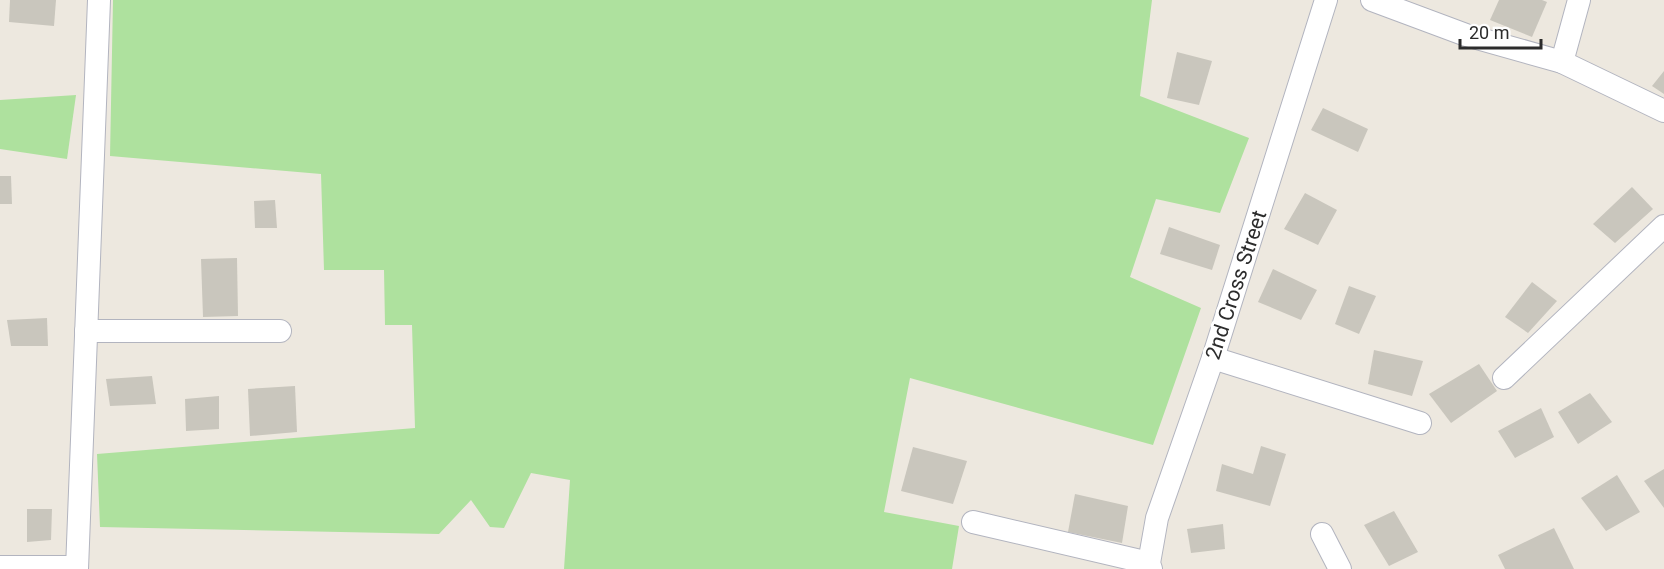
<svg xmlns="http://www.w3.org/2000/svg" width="1664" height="569" font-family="Roboto,sans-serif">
<rect width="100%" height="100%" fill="#ede8df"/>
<!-- green -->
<g fill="#aee19e">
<polygon points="113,0 1152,0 1140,96 1249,138 1220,213 1156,199 1130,277 1201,308 1153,445 910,378 884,512 959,526 952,569 564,569 570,480 531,473 504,528 490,527 471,500 439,534 100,527 97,454 415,428 412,325 385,325 384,270 324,270 321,174 110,156"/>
<polygon points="76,95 67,159 0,149 0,100"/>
</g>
<!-- building -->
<g fill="#c9c6bd">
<polygon points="10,0 56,0 54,26 9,22"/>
<polygon points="1499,0 1542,0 1547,2 1532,37 1490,20"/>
<polygon points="1177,52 1212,61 1199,105 1167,98"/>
<polygon points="1664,71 1664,94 1652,86"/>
<polygon points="1323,108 1368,129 1358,152 1311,130"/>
<polygon points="0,176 11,176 12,204 0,204"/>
<polygon points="1632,187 1653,209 1615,243 1593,224"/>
<polygon points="1305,193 1337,210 1318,245 1284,229"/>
<polygon points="275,200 277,228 255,228 254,201"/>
<polygon points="1169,227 1220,245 1212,270 1160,254"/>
<polygon points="237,258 238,316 203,317 201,259"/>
<polygon points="1273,269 1317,290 1301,320 1258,302"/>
<polygon points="1532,282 1557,301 1528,333 1505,317"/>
<polygon points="1349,286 1376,296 1359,334 1335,324"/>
<polygon points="47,318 48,346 11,346 7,320"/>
<polygon points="1374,350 1423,361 1412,396 1368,384"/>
<polygon points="1479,364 1497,391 1451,423 1429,394"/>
<polygon points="152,376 156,404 110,406 106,379"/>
<polygon points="295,386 297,432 250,436 248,389"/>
<polygon points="1590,393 1612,422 1578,444 1558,412"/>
<polygon points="219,396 219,429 186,431 185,399"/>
<polygon points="1541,408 1554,437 1515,458 1498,431"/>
<polygon points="1261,446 1286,454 1270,506 1216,491 1222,464 1253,474"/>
<polygon points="913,447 967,461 953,504 901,491"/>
<polygon points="1664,469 1664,508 1644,481"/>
<polygon points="1617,475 1640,512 1606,531 1581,498"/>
<polygon points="1075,494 1128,506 1122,543 1068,532"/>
<polygon points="27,509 52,509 51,540 27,542"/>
<polygon points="1394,511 1418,552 1389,566 1364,525"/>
<polygon points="1223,524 1225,549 1191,553 1187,529"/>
<polygon points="1554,528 1574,569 1505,569 1498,555"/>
</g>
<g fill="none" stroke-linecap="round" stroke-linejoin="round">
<defs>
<g id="minor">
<polyline points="1372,0 1466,35 1562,62 1664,111"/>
<polyline points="1562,62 1579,0"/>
<polyline points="86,331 280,331"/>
<polyline points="1213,358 1420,423"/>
<polyline points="1504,378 1664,226"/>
<polyline points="973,522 1149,563"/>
<polyline points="1322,534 1340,569"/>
<polyline points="0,567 77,567"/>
<polyline points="77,569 99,0"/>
<polyline points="1151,569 1149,563 1157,518 1213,358 1326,0"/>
</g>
</defs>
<!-- minor casing -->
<use href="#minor" stroke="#b2b4bf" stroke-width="24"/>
<!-- minor -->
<use href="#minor" stroke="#fff" stroke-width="22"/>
</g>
<g text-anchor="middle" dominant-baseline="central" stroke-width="6" stroke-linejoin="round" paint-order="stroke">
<!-- street labels -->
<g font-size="21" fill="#2c2c2c" stroke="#fff">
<text transform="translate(1236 285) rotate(-72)">2nd Cross Street</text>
</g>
</g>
<!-- scale -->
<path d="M1460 39v9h81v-9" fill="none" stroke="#2c2c2c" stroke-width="3"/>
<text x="1469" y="39" font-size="18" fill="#2c2c2c" stroke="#ffffff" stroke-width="4.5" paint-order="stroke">20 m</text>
</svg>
